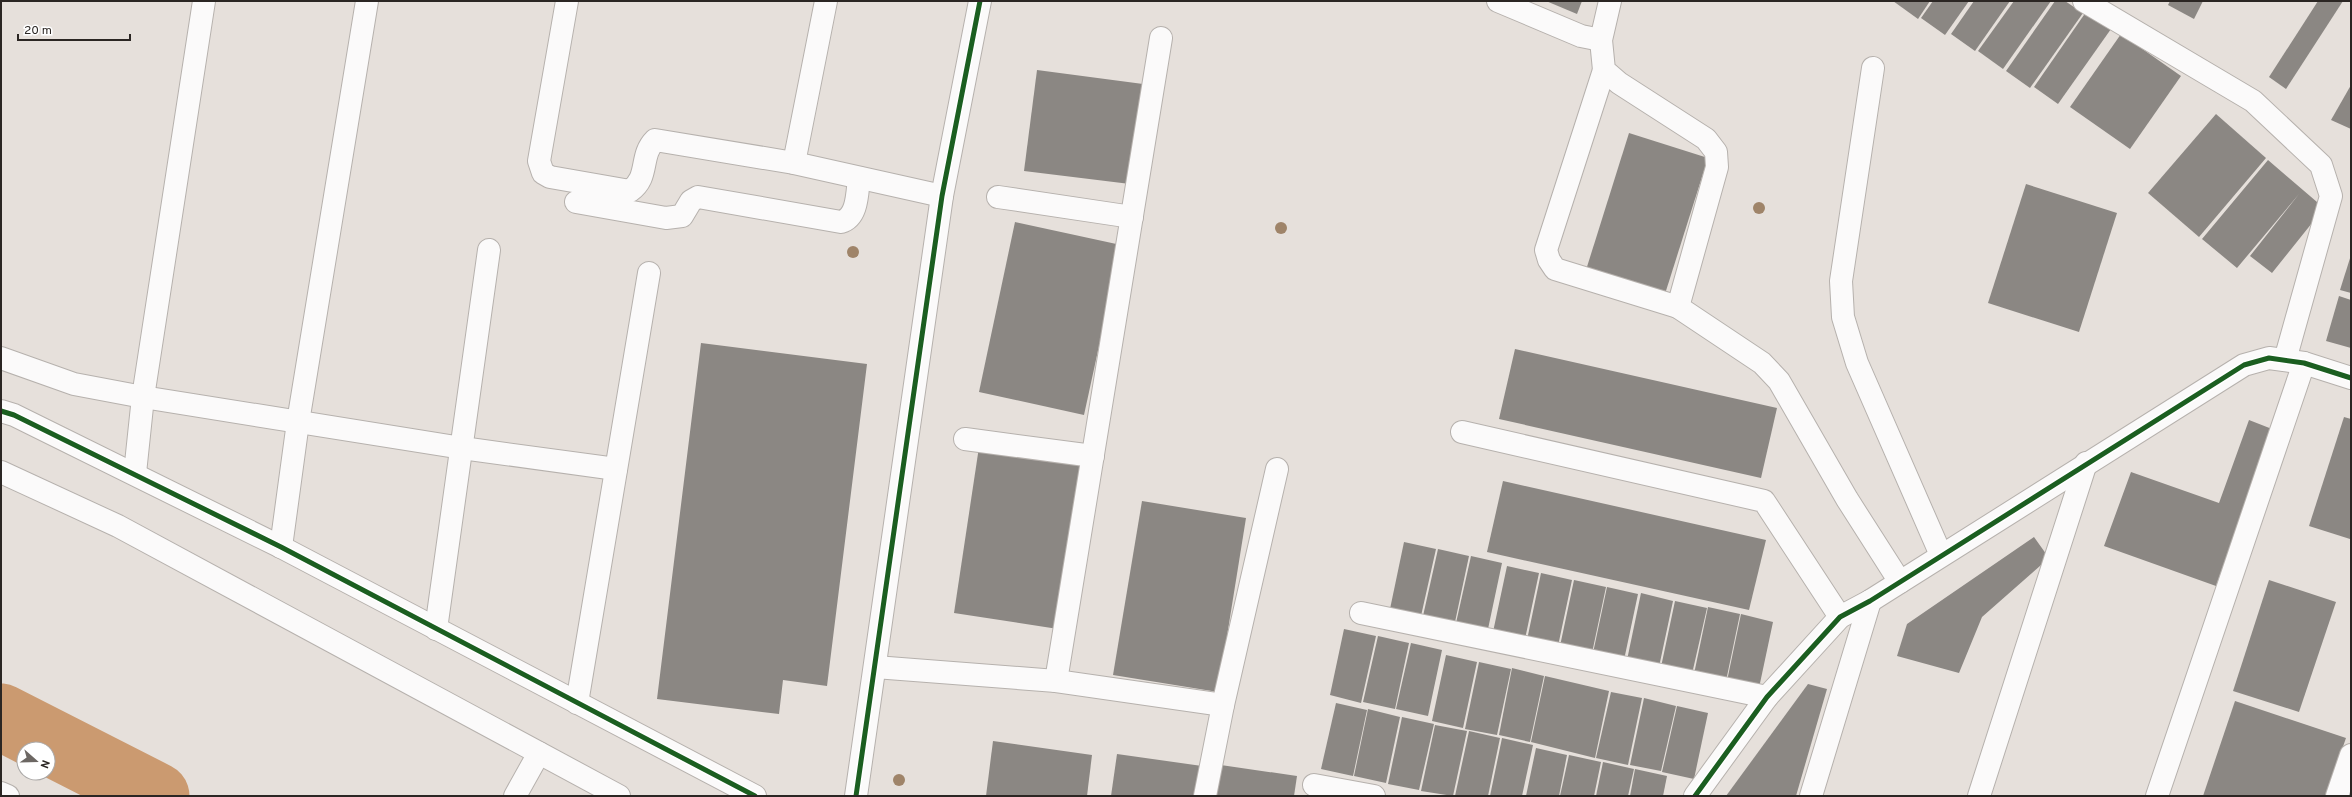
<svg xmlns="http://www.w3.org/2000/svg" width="2352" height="797" font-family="Overpass,sans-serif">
<rect width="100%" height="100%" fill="#e6e0db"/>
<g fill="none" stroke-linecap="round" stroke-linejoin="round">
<!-- river -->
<polyline stroke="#cb9a70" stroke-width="67" points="1,717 156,796"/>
</g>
<!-- building -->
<g fill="#8b8783">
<polygon points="1546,1 1582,1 1577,14"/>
<polygon points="1893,1 1930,1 1918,19"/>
<polygon points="1933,1 1969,1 1945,35 1921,18"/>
<polygon points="1974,1 2010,1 1975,51 1951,34"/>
<polygon points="2014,1 2051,1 2003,69 1978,51"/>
<polygon points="2055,1 2065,1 2083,13 2030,88 2006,71"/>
<polygon points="2170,1 2203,1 2194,19 2168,5"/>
<polygon points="2318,1 2343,1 2286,89 2269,77"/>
<polygon points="2086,12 2111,29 2058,104 2034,87"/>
<polygon points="2121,34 2181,76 2130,149 2070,107"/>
<polygon points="1037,70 1143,84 1130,184 1024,171"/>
<polygon points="2351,85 2351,129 2331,120"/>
<polygon points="2216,114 2266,158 2199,237 2148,193"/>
<polygon points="1629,133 1708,158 1665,294 1586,270"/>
<polygon points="2268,160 2324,208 2272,273 2250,256 2299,194 2237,268 2202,239"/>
<polygon points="2026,184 2117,213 2079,332 1988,303"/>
<polygon points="1015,222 1121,245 1084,415 979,392"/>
<polygon points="2351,255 2351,293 2340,290"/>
<polygon points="2339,296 2351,300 2351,348 2326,341"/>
<polygon points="701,343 867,364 827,686 783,680 779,714 657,699"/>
<polygon points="1515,349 1777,408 1761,478 1499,419"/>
<polygon points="2344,417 2351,419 2350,539 2309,526"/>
<polygon points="2249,420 2272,429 2216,586 2104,546 2131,472 2219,503"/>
<polygon points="979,447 1082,462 1058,629 954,613"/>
<polygon points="1503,481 1766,540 1749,610 1487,552"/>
<polygon points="1142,501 1246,518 1218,692 1113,675"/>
<polygon points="2034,537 2049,558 1982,617 1959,673 1897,656 1907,624"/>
<polygon points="1404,542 1436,549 1421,616 1390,609"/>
<polygon points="1438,549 1469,556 1455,622 1423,616"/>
<polygon points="1471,556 1502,563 1488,629 1456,623"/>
<polygon points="1507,566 1539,573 1525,639 1493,632"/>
<polygon points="1541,573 1572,580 1558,646 1527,640"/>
<polygon points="1574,580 1606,587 1592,653 1560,646"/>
<polygon points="2269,580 2336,602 2299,712 2233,691"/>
<polygon points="1607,587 1638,594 1624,660 1593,653"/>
<polygon points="1641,593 1673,601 1659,667 1627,660"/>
<polygon points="1675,601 1707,608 1692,674 1661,667"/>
<polygon points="1708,607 1740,614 1726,681 1694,674"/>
<polygon points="1741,614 1773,622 1759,688 1727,681"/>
<polygon points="1344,629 1376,636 1361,703 1330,695"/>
<polygon points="1378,636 1409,643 1395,709 1363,702"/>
<polygon points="1411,643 1442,650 1428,716 1396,709"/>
<polygon points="1446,655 1477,662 1463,728 1432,721"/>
<polygon points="1479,662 1511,669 1497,735 1465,729"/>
<polygon points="1512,668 1544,676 1530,742 1499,735"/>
<polygon points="1545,676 1609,691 1595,758 1531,742"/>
<polygon points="1808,684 1827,689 1796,796 1726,796"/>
<polygon points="1611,692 1642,698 1628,765 1596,758"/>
<polygon points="1644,698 1676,706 1661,771 1630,765"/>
<polygon points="2235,701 2346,738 2326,796 2203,796"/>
<polygon points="1336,703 1367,710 1353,776 1321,769"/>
<polygon points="1677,706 1708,713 1694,779 1662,772"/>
<polygon points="1368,709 1400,717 1386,783 1354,776"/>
<polygon points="1402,717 1434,724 1419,790 1388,784"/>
<polygon points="1435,725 1467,731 1453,796 1421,791"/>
<polygon points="1469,731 1500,738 1488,796 1455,796"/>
<polygon points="1502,738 1533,745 1522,796 1490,796"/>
<polygon points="993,741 1092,755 1087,796 986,796"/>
<polygon points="1536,748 1567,755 1559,796 1526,796"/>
<polygon points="1117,754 1202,766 1197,796 1111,796"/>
<polygon points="1569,755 1601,762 1594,796 1560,796"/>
<polygon points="1603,762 1634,769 1628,796 1596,796"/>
<polygon points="1214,764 1297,776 1294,796 1210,796"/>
<polygon points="1635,769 1667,776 1663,796 1630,796"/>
</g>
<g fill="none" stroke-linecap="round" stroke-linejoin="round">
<defs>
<g id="minor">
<path d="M567,1L539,161L543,173L550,177L630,191C650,177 639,156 655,140L794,163L942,196"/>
<polyline points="1498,1 1581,36 1601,40"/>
<polyline points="1610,1 1601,40 1604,70 1619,83 1706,139 1716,152 1717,167 1678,307 1762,363 1779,381 1847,499 1900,582"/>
<polyline points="2084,1 2253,101 2321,165 2331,196 2285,360"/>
<polyline points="1873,68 1841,281 1843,317 1857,363 1941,555"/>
<polyline points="1604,70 1546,250 1549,260 1555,269 1678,307"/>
<polyline points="794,163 826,1"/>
<polyline points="998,197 1132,217"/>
<path d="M576,202L666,218L682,216L691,201L698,197L841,222C858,217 857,193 859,178"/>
<polyline points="1,358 74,384 143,397 462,448 616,469"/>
<polyline points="1,411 14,415 281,547 755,796"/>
<polyline points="1462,432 1764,501 1840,617"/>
<polyline points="965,439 1093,456"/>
<polyline points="1,472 118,526 619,796"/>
<polyline points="135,473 143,397 204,1"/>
<polyline points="281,547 298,422 367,1"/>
<polyline points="1361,613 1767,697"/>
<polyline points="436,629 489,250"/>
<polyline points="875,667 1056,681 1223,705"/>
<polyline points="1056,681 1161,38"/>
<polyline points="577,703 649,273"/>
<polyline points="1314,785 1374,796"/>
<polyline points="1,793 8,796"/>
<polyline points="515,796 539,753"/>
<polyline points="856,796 942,196 980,1"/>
<polyline points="1205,796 1223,705 1277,469"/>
<polyline points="1695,796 1767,697 1840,617 1870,601 2244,365 2269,358 2304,363 2351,378"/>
<polyline points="1811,796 1870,601"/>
<polyline points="1979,796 2086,463"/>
<polyline points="2157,796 2304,363"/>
<polyline points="2337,796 2351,755"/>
</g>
</defs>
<!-- minor casing -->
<use href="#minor" stroke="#b6b1ad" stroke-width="24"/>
<!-- minor -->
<use href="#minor" stroke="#fbfafa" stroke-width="22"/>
<defs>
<g id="cycleway">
<polyline points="1,411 14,415 281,547 755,796"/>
<polyline points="856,796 942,196 980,1"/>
<polyline points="1695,796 1767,697 1840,617 1870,601 2244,365 2269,358 2304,363 2351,378"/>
</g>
</defs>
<!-- cycleway casing -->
<use href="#cycleway" stroke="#fff" stroke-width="8"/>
<!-- cycleway -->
<use href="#cycleway" stroke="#1b5e20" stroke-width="5"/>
</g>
<!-- trees -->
<g fill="#9f8469">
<circle cx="1759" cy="208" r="6"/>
<circle cx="1281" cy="228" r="6"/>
<circle cx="853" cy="252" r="6"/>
<circle cx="899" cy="780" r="6"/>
</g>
<!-- border -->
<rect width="2352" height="797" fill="none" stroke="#2b2623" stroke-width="4"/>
<!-- north arrow -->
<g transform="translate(36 761) rotate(110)"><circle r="19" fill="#ffffff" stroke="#aaa8a7"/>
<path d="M0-3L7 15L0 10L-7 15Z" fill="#6c6763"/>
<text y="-6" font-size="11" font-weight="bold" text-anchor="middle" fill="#2b2623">N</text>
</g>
<!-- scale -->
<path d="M18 34v6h112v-6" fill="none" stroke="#2b2623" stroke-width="2"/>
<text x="24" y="34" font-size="12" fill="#2b2623" stroke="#ffffff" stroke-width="3" paint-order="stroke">20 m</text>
</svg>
